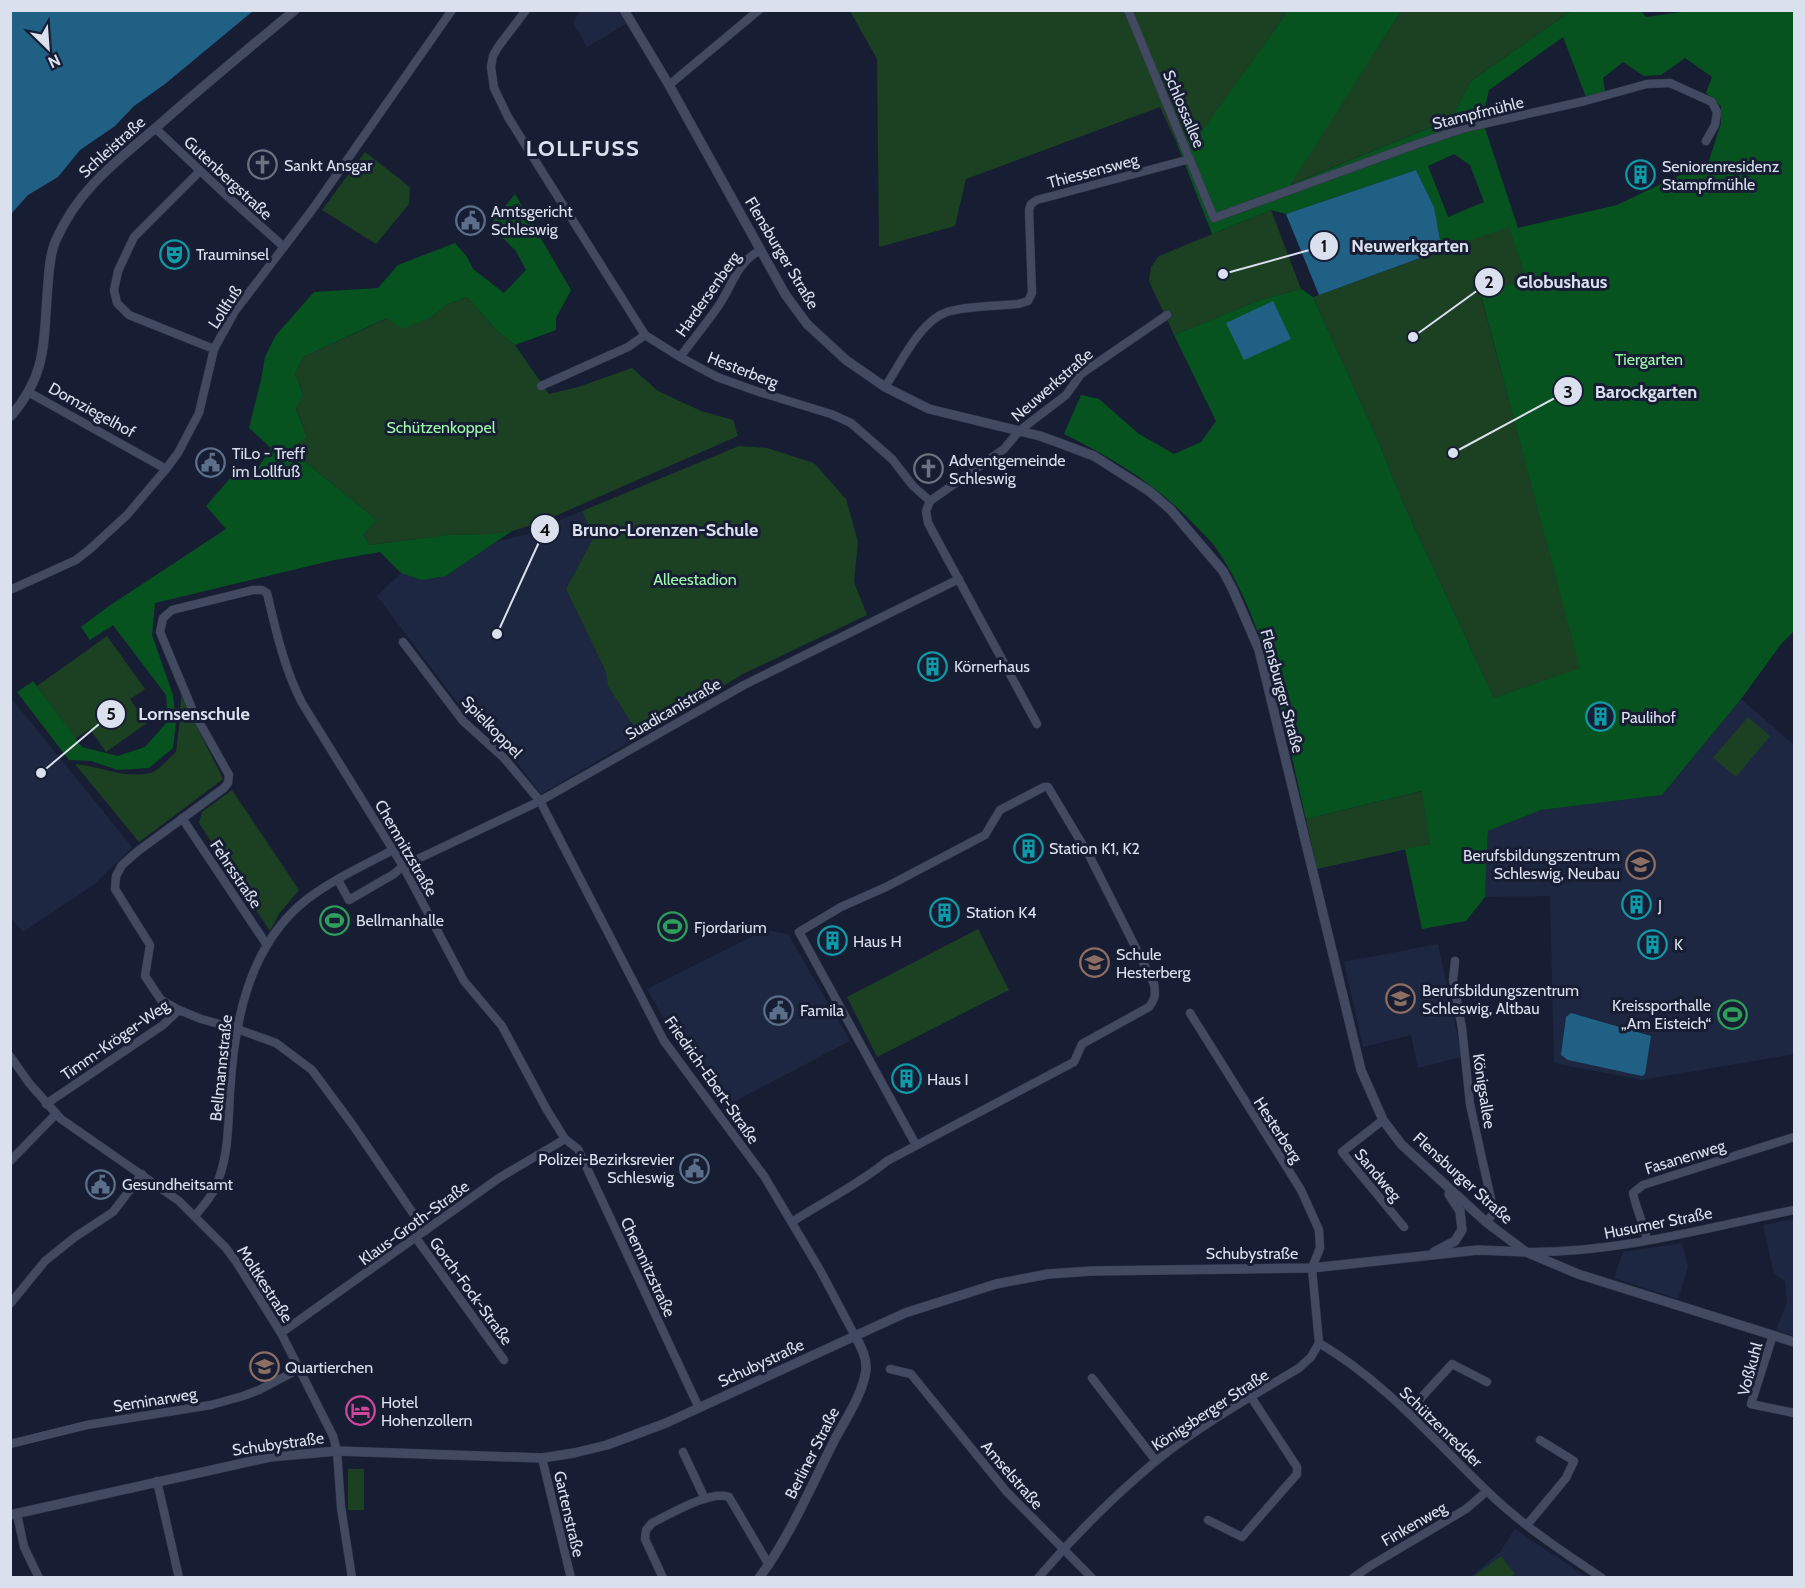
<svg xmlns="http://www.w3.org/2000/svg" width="1805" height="1588" font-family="Cabin,sans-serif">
<rect width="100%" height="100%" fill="#171e33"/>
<!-- built -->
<g fill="#1e2741">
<polygon points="618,10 626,24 587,47 573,23 580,11"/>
<polygon points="582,511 595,536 566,589 606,672 608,686 640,736 541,794 502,743 466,714 377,596 401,573 422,580 446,576 496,542 527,534"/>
<polygon points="11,698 132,847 95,884 23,932 11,918"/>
<polygon points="1741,699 1794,745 1794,1054 1642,1080 1554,1063 1550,896 1485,897 1488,831 1541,810 1662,795"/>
<polygon points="765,930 788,934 850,1041 724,1107 677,1042 647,989"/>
<polygon points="1438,944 1462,1057 1418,1068 1411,1035 1363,1047 1344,962"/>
<polygon points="1794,1219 1794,1336 1776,1330 1787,1302 1785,1281 1774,1274 1763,1225"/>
<polygon points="1682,1243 1688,1267 1678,1299 1614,1278 1623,1252"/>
<polygon points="1515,1529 1587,1577 1469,1578 1500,1552"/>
</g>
<!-- green -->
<g fill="#1b4122">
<polygon points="850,11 1288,11 1200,135 1177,144 1160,107 966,179 955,226 879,247 877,59"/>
<polygon points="1401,11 1571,11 1471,81 1451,119 1289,185"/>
<polygon points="365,152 410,187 409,204 376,244 322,210"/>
<polygon points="1271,210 1301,289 1260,300 1174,335 1149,281 1151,267 1159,256"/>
<polygon points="1509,226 1526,279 1481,296 1581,668 1494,698 1404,505 1377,438 1313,297"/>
<polygon points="467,297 498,332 515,345 549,394 578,387 632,368 658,391 701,411 733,420 738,436 539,523 512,531 490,534 448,535 370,545 363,535 377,520 289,449 307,438 296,407 303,395 295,373 303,357 388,318 431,317 448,304"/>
<polygon points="739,446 767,448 814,463 846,499 858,542 854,582 867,615 743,674 640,736 608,686 606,672 566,589 594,537 582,511"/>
<polygon points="107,636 145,689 130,699 147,723 106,752 90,729 75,739 37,686"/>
<path d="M181,695L223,779L139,842L75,764C99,766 125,779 150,773C159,771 169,758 176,752L180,720Z"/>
<polygon points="1748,717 1770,736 1736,777 1713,758"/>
<polygon points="232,790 299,890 279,914 270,931 199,823 202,812"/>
<polygon points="1423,791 1430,844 1317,869 1306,819"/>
<polygon points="978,929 1009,990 877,1057 847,997"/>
<rect x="348" y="1469" width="16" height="41"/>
<polygon points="1501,1556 1515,1574 1511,1577 1473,1577"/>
</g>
<!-- forest -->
<g fill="#07531f" fill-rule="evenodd">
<path d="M1696,10L1794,11V631L1781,644L1741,699L1662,795L1541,810L1488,831L1485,897L1466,921L1422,929L1405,849L1430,844L1422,791L1306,819C1285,731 1269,627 1218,551C1212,541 1202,533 1194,524C1154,483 1114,459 1064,434L1081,395L1099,399L1139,434L1174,454L1201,442L1216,421L1174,335L1260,300L1301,289L1313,297L1377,438L1404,505L1494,698L1580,668L1481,295L1526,279L1509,227L1442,250L1434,207L1416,170L1286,214L1271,210L1212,234L1177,144L1200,134L1288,11H1401L1290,185L1451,119L1471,81L1571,11H1641L1646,17ZM1563,37L1586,97L1605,92L1603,78L1623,62L1644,76L1661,75L1685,58L1712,77L1706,93L1721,106V123L1709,161L1617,205L1518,228L1482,119L1489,90ZM1454,154L1470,165L1484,202L1448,217L1428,166Z"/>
<polygon points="515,194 571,290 556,318 556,330 515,345 498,332 467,297 448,304 431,317 402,329 387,318 303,357 295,373 303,395 296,408 307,438 289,449 377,520 363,535 370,545 448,535 490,534 512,531 446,576 422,580 401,573 380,552 334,560 155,603 152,635 173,695 176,722 173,748 149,768 118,770 91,761 69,760 17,692 33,681 82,747 118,756 145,747 168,721 166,695 113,625 90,640 81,627 109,606 226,529 206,506 241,466 254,474 271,448 249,428 261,380 265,357 276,335 314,292 378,288 398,265 455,243 467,257 473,269 504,293 526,270 516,251 490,225"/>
</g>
<!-- water -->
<g fill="#216085">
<polygon points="11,10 253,10 253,11 165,84 134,106 115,126 80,150 58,177 28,195 11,214"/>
<polygon points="1416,170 1434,207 1442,250 1319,295 1286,214"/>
<polygon points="1273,301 1291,339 1244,360 1226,323"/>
<polygon points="1571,1013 1651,1036 1645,1074 1642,1076 1568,1060 1561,1055 1566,1017"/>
</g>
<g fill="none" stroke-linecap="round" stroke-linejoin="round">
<defs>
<g id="minor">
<polyline points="526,10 498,47 493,56 491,67 494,88 508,117 536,162 645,335 680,357 717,377 759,392 831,414 851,423 892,459 913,486 930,501"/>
<polyline points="1128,10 1214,218 1417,144 1465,128 1585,101 1647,84 1670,83 1712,102 1717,112 1715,125 1706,141"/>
<polyline points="669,85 759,10"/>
<polyline points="155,128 226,195 284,247"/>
<polyline points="200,171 134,237 118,271 114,290 117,303 129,315 214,349"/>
<path d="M680,357C692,341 705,325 717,308C733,286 735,263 761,250"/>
<polyline points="541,386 628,347 645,335"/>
<path d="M885,387C901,363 920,321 947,312C964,306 999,306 1018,304L1028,301L1032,293L1029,210L1031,204L1037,200L1190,159"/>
<polyline points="30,393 166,469"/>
<polyline points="10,590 76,560 90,549 127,515 166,469 178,453 199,413 214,349 235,311 312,210 452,10"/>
<polyline points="403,642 463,721 504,758 540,801 664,1041 764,1176 820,1270 855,1336"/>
<polyline points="1037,724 928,523 926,511 930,501 1004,449 1019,431 1066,395 1081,374 1167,315"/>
<polyline points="182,818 267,945"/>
<polyline points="338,880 349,900 394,874 403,866 540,801 744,685 959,579"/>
<polyline points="1455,961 1453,980 1462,1028 1470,1104 1494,1213 1486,1222"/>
<path d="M179,1010L161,1000L145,976L150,945L115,889L116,876L122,865L138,851L224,788L228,783L229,775L193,711L160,632L163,618L172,610L253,590H262L267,593C276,631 284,668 302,703L403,866L464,981L502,1026L547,1110L565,1139L578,1149L699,1408"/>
<polyline points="1190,1013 1301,1190 1319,1230 1320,1248 1312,1268 1319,1343"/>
<polyline points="10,1056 29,1083 61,1119 179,1201 226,1248 237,1263 281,1333 333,1436 337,1451 341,1507 352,1578"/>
<polyline points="46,1104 163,1025 179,1010 201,1019 237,1029 276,1043 312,1070 352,1124 425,1231"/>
<polyline points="1383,1120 1342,1152 1404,1227"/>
<polyline points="10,1161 56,1114"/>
<path d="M195,1216C201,1208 209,1200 214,1190C229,1160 228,1126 230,1093C234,1023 248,946 306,900C332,880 364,865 393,850"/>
<path d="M792,1222C824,1201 858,1185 887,1161L1074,1062L1082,1044L1149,1007C1155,999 1156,995 1154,984L1090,857L1048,787H1044L1000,810L985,835L886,887L841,907L799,932L916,1145"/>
<polyline points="416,1238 504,1360"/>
<path d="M1647,1240C1644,1224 1636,1209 1633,1193L1643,1185L1794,1137"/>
<path d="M1528,1252C1617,1253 1707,1228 1794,1210"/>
<polyline points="10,1304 45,1261 75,1237 113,1212 142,1174"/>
<polyline points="281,1333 499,1178 565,1139"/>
<polyline points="1773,1335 1751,1404 1794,1413"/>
<path d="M1319,1343C1384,1381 1434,1440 1488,1492C1522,1525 1563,1552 1602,1578"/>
<polyline points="890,1369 911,1374 1006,1491 1092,1578"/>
<polyline points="1092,1378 1156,1461"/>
<polyline points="1408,1412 1452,1364 1487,1382"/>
<polyline points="10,1444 87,1425 211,1405 243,1396 259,1390 299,1369"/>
<polyline points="683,1452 705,1499"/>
<polyline points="542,1458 571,1578"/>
<polyline points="157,1481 179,1578"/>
<polyline points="17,1514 24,1547 39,1578"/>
<polyline points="1208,1520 1242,1537 1297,1474 1297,1467 1251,1397"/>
<polyline points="1527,1525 1566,1478 1574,1461 1540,1440"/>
<path d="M663,1578L645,1539L646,1530L652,1523C671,1514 709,1490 729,1497L769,1565"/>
<path d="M1038,1578C1074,1536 1114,1496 1156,1461C1200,1425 1251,1397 1299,1368L1311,1357L1319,1343"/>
<polyline points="1353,1578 1370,1566 1466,1509 1487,1491"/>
</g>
<g id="tertiary">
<polyline points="624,10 669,85 785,294 807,324 846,360 885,387 929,409 1040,436 1062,444 1094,456 1149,491 1171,510 1223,571 1233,590 1259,650 1361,1070 1383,1120 1401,1144 1486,1222 1526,1252 1578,1274 1794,1342"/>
<path d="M10,417C49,373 43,339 48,284C49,270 50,253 56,240C79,188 117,161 159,125C203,86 249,48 295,10"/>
<polyline points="1434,1252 1455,1241 1462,1230 1460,1211 1449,1194"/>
<polyline points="10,1515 270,1457 337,1451 542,1458 574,1453 607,1445 666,1423 905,1313 996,1284 1048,1274 1092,1271 1312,1268 1478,1250 1526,1252"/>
<path d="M759,1578C791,1535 812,1484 836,1437C847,1417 863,1393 866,1370C867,1357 861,1347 855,1336"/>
</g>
</defs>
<!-- minor casing -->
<use href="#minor" stroke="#333849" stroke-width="9"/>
<!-- tertiary casing -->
<use href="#tertiary" stroke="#333849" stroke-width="10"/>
<!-- minor -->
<use href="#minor" stroke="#414a61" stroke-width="8"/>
<!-- tertiary -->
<use href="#tertiary" stroke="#414a61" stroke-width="9"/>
</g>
<!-- icons -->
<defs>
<symbol id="church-ring" viewBox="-11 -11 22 22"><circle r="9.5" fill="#171e33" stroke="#6b7280" stroke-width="1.5"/><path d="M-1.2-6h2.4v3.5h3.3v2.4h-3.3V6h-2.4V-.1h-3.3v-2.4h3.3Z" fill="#6b7280"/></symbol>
<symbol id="building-ring" viewBox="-11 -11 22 22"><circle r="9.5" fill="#171e33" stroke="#0f9aa8" stroke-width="1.5"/><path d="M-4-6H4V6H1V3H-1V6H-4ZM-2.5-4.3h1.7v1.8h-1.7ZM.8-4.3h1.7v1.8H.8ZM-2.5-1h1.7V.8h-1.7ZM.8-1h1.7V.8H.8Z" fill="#0f9aa8"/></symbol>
<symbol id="civic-ring" viewBox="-11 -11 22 22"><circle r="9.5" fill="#171e33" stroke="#5c6f8a" stroke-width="1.5"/><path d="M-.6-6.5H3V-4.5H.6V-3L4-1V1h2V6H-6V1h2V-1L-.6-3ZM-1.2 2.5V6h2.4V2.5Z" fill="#5c6f8a"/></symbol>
<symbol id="theatre-ring" viewBox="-11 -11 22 22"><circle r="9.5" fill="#171e33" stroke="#0f9aa8" stroke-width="1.5"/><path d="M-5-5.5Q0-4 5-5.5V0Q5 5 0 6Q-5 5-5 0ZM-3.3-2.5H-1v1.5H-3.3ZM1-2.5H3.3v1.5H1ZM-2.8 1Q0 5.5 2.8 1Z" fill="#0f9aa8"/></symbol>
<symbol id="school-ring" viewBox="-11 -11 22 22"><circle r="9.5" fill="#171e33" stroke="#8d6e63" stroke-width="1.5"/><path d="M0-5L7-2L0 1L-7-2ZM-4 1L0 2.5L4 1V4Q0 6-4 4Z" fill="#8d6e63"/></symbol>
<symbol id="stadium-ring" viewBox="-11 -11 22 22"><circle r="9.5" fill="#171e33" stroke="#2e9e5b" stroke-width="1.5"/><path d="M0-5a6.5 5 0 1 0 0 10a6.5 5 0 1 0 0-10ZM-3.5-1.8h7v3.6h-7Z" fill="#2e9e5b"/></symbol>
<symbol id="hotel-ring" viewBox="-11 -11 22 22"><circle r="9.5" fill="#171e33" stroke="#d1479c" stroke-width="1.5"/><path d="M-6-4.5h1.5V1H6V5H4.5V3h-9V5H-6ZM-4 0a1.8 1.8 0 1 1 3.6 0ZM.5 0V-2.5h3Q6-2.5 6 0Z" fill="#d1479c"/></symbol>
</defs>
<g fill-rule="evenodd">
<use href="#church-ring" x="246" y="148" width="33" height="33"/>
<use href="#building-ring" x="1624" y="158" width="33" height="33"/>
<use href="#civic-ring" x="454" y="204" width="33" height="33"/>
<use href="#theatre-ring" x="158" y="238" width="33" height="33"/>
<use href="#civic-ring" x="194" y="446" width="33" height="33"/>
<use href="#church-ring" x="912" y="452" width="33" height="33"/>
<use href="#building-ring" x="916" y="650" width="33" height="33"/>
<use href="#building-ring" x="1584" y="700" width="33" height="33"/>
<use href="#building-ring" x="1012" y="832" width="33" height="33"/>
<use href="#school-ring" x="1624" y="848" width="33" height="33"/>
<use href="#building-ring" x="1620" y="888" width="33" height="33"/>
<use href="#building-ring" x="928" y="896" width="33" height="33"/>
<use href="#stadium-ring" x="318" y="904" width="33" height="33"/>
<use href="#stadium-ring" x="656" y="910" width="33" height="33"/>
<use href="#building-ring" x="816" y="924" width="33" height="33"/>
<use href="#building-ring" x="1636" y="928" width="33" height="33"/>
<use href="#school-ring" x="1078" y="946" width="33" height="33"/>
<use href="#school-ring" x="1384" y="982" width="33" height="33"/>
<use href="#civic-ring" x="762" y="994" width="33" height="33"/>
<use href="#stadium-ring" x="1716" y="998" width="33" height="33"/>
<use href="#building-ring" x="890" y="1062" width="33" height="33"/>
<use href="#civic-ring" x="678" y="1152" width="33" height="33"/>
<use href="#civic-ring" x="84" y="1168" width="33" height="33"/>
<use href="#school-ring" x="248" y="1350" width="33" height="33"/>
<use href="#hotel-ring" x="344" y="1394" width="33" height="33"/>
</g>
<g text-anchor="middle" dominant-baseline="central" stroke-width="6" stroke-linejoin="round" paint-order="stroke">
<!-- street labels -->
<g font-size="16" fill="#dae0ee" stroke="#171e33">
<text transform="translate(1184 109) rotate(67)">Schlossallee</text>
<text transform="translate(1478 113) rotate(-14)">Stampfmühle</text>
<text transform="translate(112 147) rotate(-42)">Schleistraße</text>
<text transform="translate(1093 171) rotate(-15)">Thiessensweg</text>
<text transform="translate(228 178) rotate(43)">Gutenbergstraße</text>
<text transform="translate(782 253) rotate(59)">Flensburger Straße</text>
<text transform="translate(708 294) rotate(-55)">Hardersenberg</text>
<text transform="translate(225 307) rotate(-57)">Lollfuß</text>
<text transform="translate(743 370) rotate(21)">Hesterberg</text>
<text transform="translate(1052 385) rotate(-41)">Neuwerkstraße</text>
<text transform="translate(92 410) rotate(29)">Domziegelhof</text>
<text transform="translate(1282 691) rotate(75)">Flensburger Straße</text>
<text transform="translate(673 709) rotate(-30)">Suadicanistraße</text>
<text transform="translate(492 727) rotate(46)">Spielkoppel</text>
<text transform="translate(406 848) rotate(60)">Chemnitzstraße</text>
<text transform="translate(236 874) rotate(56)">Fehrsstraße</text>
<text transform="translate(115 1040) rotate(-35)">Timm-Kröger-Weg</text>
<text transform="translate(221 1068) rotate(-84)">Bellmannstraße</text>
<text transform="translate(712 1080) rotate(55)">Friedrich-Ebert-Straße</text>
<text transform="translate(1484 1091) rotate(81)">Königsallee</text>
<text transform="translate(1278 1130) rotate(57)">Hesterberg</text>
<text transform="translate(1685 1157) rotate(-17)">Fasanenweg</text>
<text transform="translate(1378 1175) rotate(50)">Sandweg</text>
<text transform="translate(1463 1178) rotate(42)">Flensburger Straße</text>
<text transform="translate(414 1223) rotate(-36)">Klaus-Groth-Straße</text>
<text transform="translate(1658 1223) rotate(-11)">Husumer Straße</text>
<text x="1252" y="1253">Schubystraße</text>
<text transform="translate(648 1267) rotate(65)">Chemnitzstraße</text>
<text transform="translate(265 1284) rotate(57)">Moltkestraße</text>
<text transform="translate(471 1291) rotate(54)">Gorch-Fock-Straße</text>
<text transform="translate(761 1363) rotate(-25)">Schubystraße</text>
<text transform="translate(1750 1369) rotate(-75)">Voßkuhl</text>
<text transform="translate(155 1400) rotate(-9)">Seminarweg</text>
<text transform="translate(1210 1410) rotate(-33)">Königsberger Straße</text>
<text transform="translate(1441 1427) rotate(44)">Schützenredder</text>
<text transform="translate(278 1444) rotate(-8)">Schubystraße</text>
<text transform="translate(812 1453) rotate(-63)">Berliner Straße</text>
<text transform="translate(1012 1475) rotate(49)">Amselstraße</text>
<text transform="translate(569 1514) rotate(77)">Gartenstraße</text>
<text transform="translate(1414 1524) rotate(-30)">Finkenweg</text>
</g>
<!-- poi labels -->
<g font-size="16" fill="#dae0ee" stroke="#171e33" text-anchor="start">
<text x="284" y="165">Sankt Ansgar</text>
<text x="1662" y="166">Seniorenresidenz<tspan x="1662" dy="18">Stampfmühle</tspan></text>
<text x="491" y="211">Amtsgericht<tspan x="491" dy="18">Schleswig</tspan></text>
<text x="196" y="254">Trauminsel</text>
<text x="232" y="453">TiLo - Treff<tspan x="232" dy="18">im Lollfuß</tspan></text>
<text x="949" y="460">Adventgemeinde<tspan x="949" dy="18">Schleswig</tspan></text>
<text x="954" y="666">Körnerhaus</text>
<text x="1621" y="717">Paulihof</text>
<text x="1049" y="848">Station K1, K2</text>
<text x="1620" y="855" text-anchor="end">Berufsbildungszentrum<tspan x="1620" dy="18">Schleswig, Neubau</tspan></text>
<text x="1658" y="905">J</text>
<text x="966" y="912">Station K4</text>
<text x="356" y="920">Bellmanhalle</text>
<text x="694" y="927">Fjordarium</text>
<text x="853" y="941">Haus H</text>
<text x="1674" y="944">K</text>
<text x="1116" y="954">Schule<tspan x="1116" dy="18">Hesterberg</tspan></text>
<text x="1422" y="990">Berufsbildungszentrum<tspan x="1422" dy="18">Schleswig, Altbau</tspan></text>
<text x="1711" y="1005" text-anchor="end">Kreissporthalle<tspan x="1711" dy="18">„Am Eisteich“</tspan></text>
<text x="800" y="1010">Famila</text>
<text x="927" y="1079">Haus I</text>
<text x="674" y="1159" text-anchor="end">Polizei-Bezirksrevier<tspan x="674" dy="18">Schleswig</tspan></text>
<text x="122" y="1184">Gesundheitsamt</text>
<text x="285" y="1367">Quartierchen</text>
<text x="381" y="1402">Hotel<tspan x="381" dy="18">Hohenzollern</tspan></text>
</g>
<!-- park labels -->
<g font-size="16" fill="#9ffaac" stroke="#171e33">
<text x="1649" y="359">Tiergarten</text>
<text x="441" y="427">Schützenkoppel</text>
<text x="695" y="579">Alleestadion</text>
</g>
<!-- district labels -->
<g font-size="22" font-weight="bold" letter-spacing="1.5" fill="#dae0ee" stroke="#171e33">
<text x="583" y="148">LOLLFUSS</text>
</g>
</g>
<!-- callouts -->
<path fill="none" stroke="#dae0ee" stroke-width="2" d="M1223 274L1324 246M1413 337L1489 282M1453 453L1568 391M497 634L545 529M41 773L111 714"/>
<g fill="#dae0ee" stroke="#171e33" stroke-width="2">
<circle cx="1223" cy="274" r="6"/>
<circle cx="1413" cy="337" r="6"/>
<circle cx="1453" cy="453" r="6"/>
<circle cx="497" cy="634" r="6"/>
<circle cx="41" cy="773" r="6"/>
<circle cx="1324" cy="246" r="15"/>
<circle cx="1489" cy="282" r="15"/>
<circle cx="1568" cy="391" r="15"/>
<circle cx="545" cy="529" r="15"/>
<circle cx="111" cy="714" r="15"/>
</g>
<g font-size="18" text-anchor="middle" font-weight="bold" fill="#111">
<text x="1324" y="252">1</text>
<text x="1489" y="288">2</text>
<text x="1568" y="398">3</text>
<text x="545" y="536">4</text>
<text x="111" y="720">5</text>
</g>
<g font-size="18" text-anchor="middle" font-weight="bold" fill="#dae0ee" stroke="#171e33" stroke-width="6" stroke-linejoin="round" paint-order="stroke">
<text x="1410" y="252">Neuwerkgarten</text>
<text x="1562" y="288">Globushaus</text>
<text x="1646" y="398">Barockgarten</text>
<text x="665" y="536">Bruno-Lorenzen-Schule</text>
<text x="194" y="720">Lornsenschule</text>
</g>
<!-- border -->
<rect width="1805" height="1588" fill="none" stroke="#dae0ee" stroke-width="24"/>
<!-- north arrow -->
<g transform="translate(48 48) rotate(155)" stroke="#171e33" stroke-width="4.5" paint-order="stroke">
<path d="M0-4.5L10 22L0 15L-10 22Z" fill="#dae0ee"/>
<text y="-9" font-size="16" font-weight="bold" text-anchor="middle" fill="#dae0ee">N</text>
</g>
</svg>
